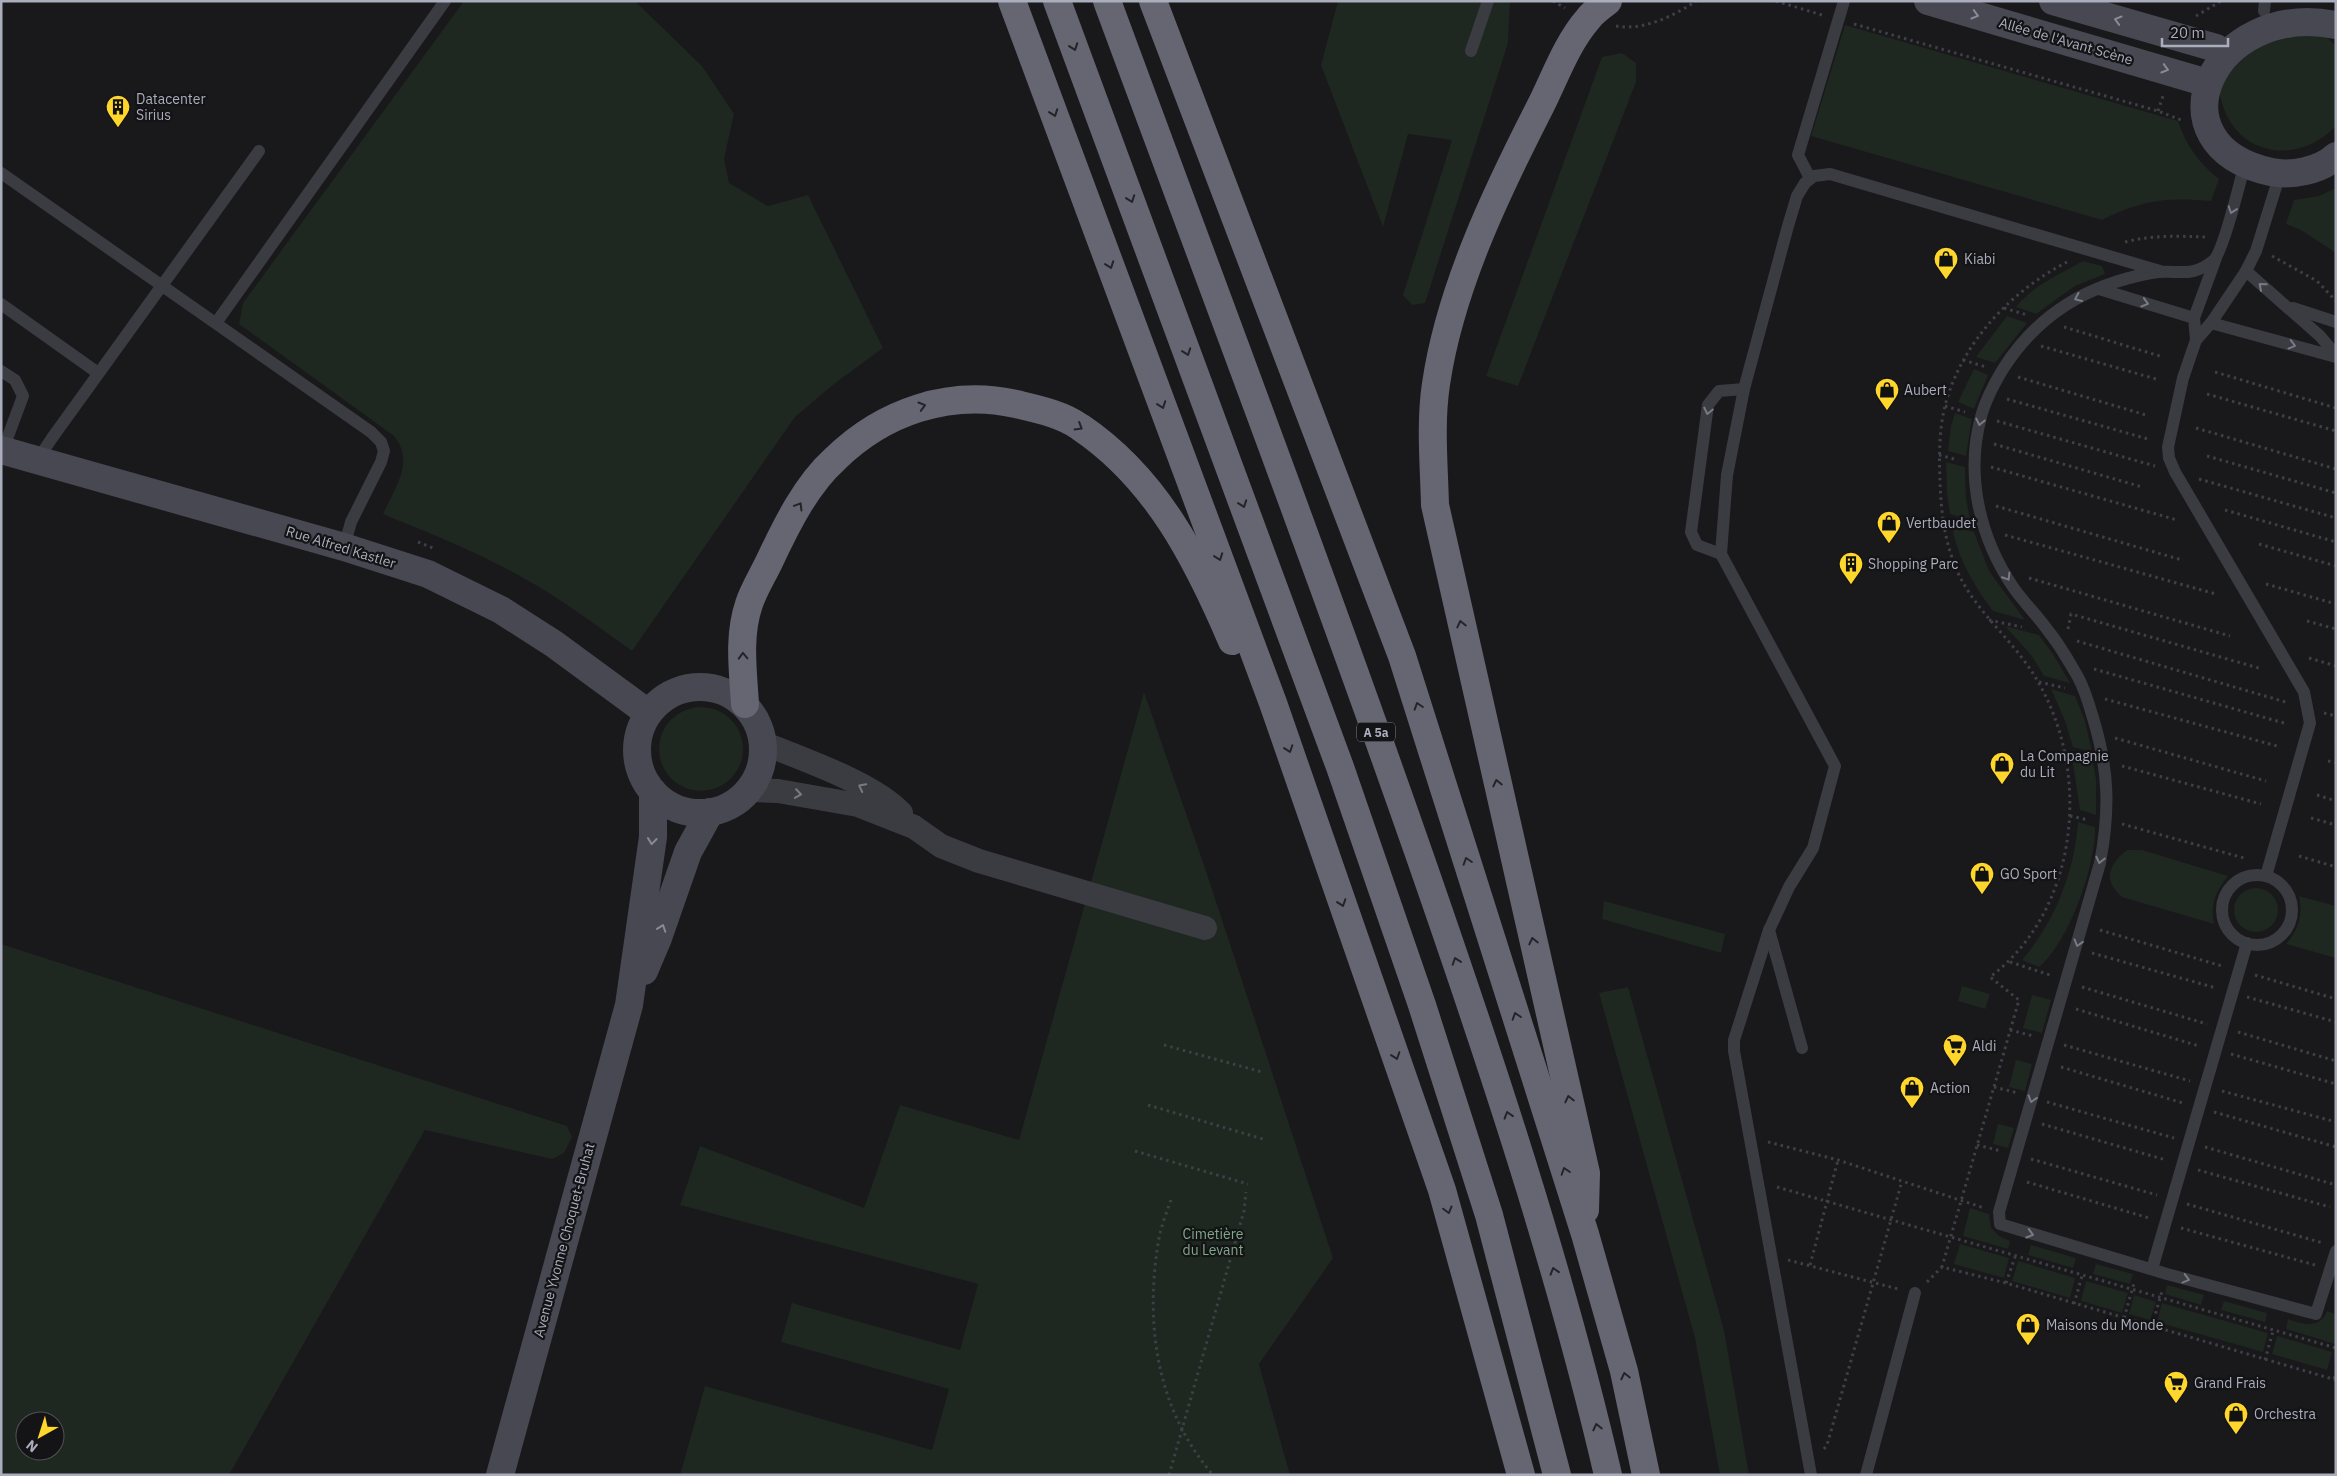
<svg xmlns="http://www.w3.org/2000/svg" width="2337" height="1476" font-family="'IBM Plex Sans',sans-serif">
<rect width="100%" height="100%" fill="#19181b"/>
<!-- green -->
<g fill="#1e2720" fill-rule="evenodd">
<path d="M464,1H635L702,66L734,114L724,159L729,183L768,206L808,195L883,348L834,384L795,417L632,651C597,626 563,600 525,579C480,553 431,534 383,514C395,487 415,462 394,436L239,324L243,303Z"/>
<polygon points="1338,1 1510,1 1508,43 1425,303 1412,305 1403,295 1452,140 1408,134 1383,227 1321,65"/>
<path d="M1845,25L2178,121C2186,145 2199,163 2219,179L2211,201C2168,197 2141,200 2102,220L1811,136Z"/>
<path d="M2319,30L2336,46V126C2303,161 2248,160 2226,114C2222,104 2217,91 2220,80C2223,67 2232,53 2237,41Z"/>
<polygon points="1622,53 1636,63 1636,82 1518,386 1486,376 1602,57"/>
<polygon points="2336,188 2336,253 2301,230 2286,224 2294,200 2319,196"/>
<path d="M2083,261L2102,266L2105,274L2075,286L2036,314L2016,307C2032,286 2060,274 2083,261Z"/>
<polygon points="2007,316 2027,323 1995,363 1976,357"/>
<polygon points="1974,369 1988,375 1974,409 1958,402"/>
<polygon points="1955,413 1972,419 1966,456 1948,451 1951,426"/>
<polygon points="1946,462 1965,467 1966,498 1970,520 1950,514 1947,493"/>
<path d="M1952,526L1974,532L1989,571L2025,620L1993,611C1974,586 1957,557 1952,526Z"/>
<polygon points="2005,626 2039,635 2053,654 2070,683 2044,676 2031,655"/>
<polygon points="2051,689 2075,696 2085,721 2092,752 2073,747 2065,721"/>
<polygon points="1144,692 1207,874 1333,1258 1259,1364 1290,1475 680,1475 705,1386 932,1450 949,1389 781,1342 792,1303 960,1350 978,1284 680,1205 700,1146 864,1208 900,1105 1019,1140"/>
<circle cx="701" cy="749" r="42"/>
<polygon points="2072,758 2093,763 2096,779 2096,815 2080,810"/>
<path d="M2078,822L2095,827C2096,866 2069,942 2039,967L2022,960C2055,921 2074,873 2078,822Z"/>
<path d="M2127,850H2142L2228,876C2216,892 2210,903 2214,924L2122,897C2102,880 2109,864 2127,850Z"/>
<circle cx="2256" cy="910" r="22"/>
<path d="M2299,896L2336,906V958L2286,944C2299,929 2303,915 2299,896Z"/>
<polygon points="1604,901 1725,934 1721,953 1602,919"/>
<path d="M1,944L567,1126L572,1137L564,1153L552,1159L425,1130L229,1475H1ZM25,1421H55V1451H25Z"/>
<polygon points="1962,986 1990,994 1985,1009 1958,1001"/>
<polygon points="1628,987 1724,1330 1749,1475 1720,1475 1695,1338 1599,993"/>
<polygon points="2032,995 2051,1000 2042,1033 2023,1028"/>
<polygon points="2016,1060 2032,1064 2025,1091 2009,1087"/>
<polygon points="1998,1124 2014,1128 2008,1148 1993,1144"/>
<polygon points="1970,1208 1989,1214 1991,1228 1999,1236 2010,1241 2008,1249 1963,1236"/>
<polygon points="1960,1244 2009,1258 2004,1278 1954,1264"/>
<polygon points="2031,1245 2076,1258 2073,1268 2028,1255"/>
<polygon points="2018,1261 2075,1278 2070,1298 2012,1281"/>
<polygon points="2096,1264 2133,1274 2130,1284 2093,1274"/>
<polygon points="2086,1281 2128,1293 2122,1313 2081,1301"/>
<polygon points="2167,1285 2204,1295 2201,1305 2165,1294"/>
<polygon points="2134,1295 2156,1302 2150,1320 2129,1314"/>
<polygon points="2224,1301 2267,1313 2265,1322 2221,1310"/>
<polygon points="2162,1303 2268,1333 2263,1352 2157,1322"/>
<path d="M2327,1311L2336,1314L2335,1344L2286,1329L2288,1319C2302,1324 2320,1330 2327,1311Z"/>
<polygon points="2277,1336 2332,1352 2327,1370 2272,1354"/>
</g>
<g fill="none" stroke-linecap="round" stroke-linejoin="round">
<!-- path -->
<g stroke="#3f4047" stroke-width="3" stroke-dasharray="2.5 4" stroke-linecap="butt">
<polyline points="1553,1 1565,8"/>
<polyline points="1776,1 1822,15"/>
<polyline points="2196,16 2221,1"/>
<polyline points="1854,24 2158,111 2181,120"/>
<path d="M1616,26C1643,31 1674,16 1696,1"/>
<polyline points="2158,111 2163,96"/>
<path d="M2125,242C2152,235 2178,236 2206,237"/>
<polyline points="2272,256 2317,281 2336,301"/>
<path d="M2067,262C2011,291 1961,343 1945,406C1939,430 1939,456 1940,481C1941,514 1945,546 1960,577C1980,616 2015,642 2037,680C2092,773 2079,910 1990,977L2019,1000L1942,1267L2006,1283L2336,1380"/>
<polyline points="2004,308 2027,315"/>
<polyline points="2064,327 2163,357"/>
<polyline points="2041,346 2156,379"/>
<polyline points="1963,360 1986,367"/>
<polyline points="2215,372 2336,408"/>
<polyline points="2018,377 2146,415"/>
<polyline points="2207,394 2336,431"/>
<polyline points="2007,399 2148,439"/>
<polyline points="1945,406 1965,412"/>
<polyline points="1997,421 2155,466"/>
<polyline points="2196,428 2336,469"/>
<polyline points="1994,444 2142,487"/>
<polyline points="1939,455 1958,460"/>
<polyline points="2207,456 2336,493"/>
<polyline points="1991,467 2177,520"/>
<polyline points="2199,479 2336,518"/>
<polyline points="1996,506 2182,560"/>
<polyline points="2225,510 2336,542"/>
<polyline points="1941,518 1967,525"/>
<polyline points="2005,535 2216,594"/>
<polyline points="418,542 433,548"/>
<polyline points="2259,544 2336,566"/>
<polyline points="2029,578 2230,636"/>
<polyline points="2266,584 2336,604"/>
<polyline points="1989,620 2022,627"/>
<polyline points="2307,621 2336,629"/>
<polyline points="2068,629 2071,614 2262,669"/>
<polyline points="2077,641 2289,703"/>
<polyline points="2309,658 2336,666"/>
<polyline points="2094,669 2284,723"/>
<polyline points="2039,682 2065,688"/>
<polyline points="2105,699 2277,746"/>
<polyline points="2324,713 2336,716"/>
<polyline points="2115,738 2266,781"/>
<polyline points="2336,738 2336,739"/>
<polyline points="2065,753 2087,757"/>
<polyline points="2328,761 2336,763"/>
<polyline points="2122,766 2261,804"/>
<polyline points="2317,795 2336,801"/>
<polyline points="2070,816 2089,820"/>
<polyline points="2311,818 2336,825"/>
<polyline points="2122,824 2244,858"/>
<polyline points="2299,856 2336,867"/>
<polyline points="2100,930 2222,966"/>
<polyline points="2092,953 2216,988"/>
<polyline points="2010,962 2050,975"/>
<polyline points="2255,975 2336,999"/>
<polyline points="2082,987 2207,1024"/>
<polyline points="2247,997 2336,1022"/>
<polyline points="2076,1009 2199,1046"/>
<polyline points="2010,1030 2033,1036"/>
<polyline points="2238,1032 2336,1061"/>
<polyline points="1164,1045 1262,1072"/>
<polyline points="2064,1045 2190,1081"/>
<polyline points="2231,1054 2336,1084"/>
<polyline points="2061,1067 2183,1103"/>
<polyline points="1994,1087 2018,1093"/>
<polyline points="2222,1091 2336,1122"/>
<polyline points="2047,1102 2174,1138"/>
<polyline points="1148,1105 1263,1139"/>
<polyline points="2214,1112 2336,1147"/>
<polyline points="2042,1124 2166,1160"/>
<polyline points="1768,1142 1838,1160 1984,1208"/>
<polyline points="1977,1145 2001,1151"/>
<polyline points="2205,1147 2336,1185"/>
<polyline points="1135,1151 1248,1184"/>
<polyline points="2031,1159 2157,1195"/>
<polyline points="2198,1170 2330,1207"/>
<polyline points="2027,1182 2149,1218"/>
<polyline points="1777,1187 2336,1348"/>
<path d="M1171,1200C1166,1214 1160,1229 1158,1244C1145,1326 1157,1410 1213,1475"/>
<polyline points="2187,1204 2323,1243"/>
<polyline points="2181,1228 2315,1265"/>
<polyline points="1788,1260 1898,1289"/>
<polyline points="1810,1265 1838,1160"/>
<polyline points="1927,1282 1942,1267"/>
<polyline points="2006,1283 2015,1257"/>
<polyline points="2074,1304 2082,1276"/>
<polyline points="2124,1318 2134,1283"/>
<polyline points="2152,1326 2162,1291"/>
<polyline points="2265,1360 2273,1331"/>
<polyline points="2334,1379 2336,1372"/>
<polyline points="1824,1449 1827,1445 1902,1181"/>
<polyline points="1169,1475 1244,1211 1246,1192"/>
</g>
<!-- lane -->
<g stroke="#3b3b42" stroke-width="12">
<polyline points="2264,11 2265,1"/>
<polyline points="1471,51 1488,1"/>
<path d="M2245,163C2241,179 2223,251 2214,260C2190,280 2177,268 2151,273C2087,285 2038,314 2003,369C1994,384 1985,401 1981,417C1965,476 1980,538 2013,587C2024,603 2038,616 2049,632C2060,645 2069,662 2078,677C2085,690 2089,704 2093,718C2109,770 2110,810 2100,863L1999,1212L2000,1224L2167,1274L2316,1314L2336,1251"/>
<polyline points="1,173 371,432 381,442 384,451 381,462 351,522 344,547"/>
<polyline points="2280,174 2256,251 2246,271 2320,336 2336,355"/>
<polyline points="1810,178 1798,155 1844,1"/>
<polyline points="2216,258 2194,318 2196,340 2183,378 2168,447 2169,458 2175,472 2304,692 2310,723 2266,876"/>
<polyline points="2099,289 2194,318"/>
<polyline points="1,304 98,373"/>
<polyline points="2293,308 2336,322"/>
<polyline points="216,323 445,1"/>
<polyline points="2211,323 2336,357"/>
<polyline points="2196,340 2211,323 2246,271"/>
<polyline points="1,371 15,380 23,396 7,439 14,453"/>
<polyline points="43,462 44,450 52,438 259,151"/>
<polyline points="1721,554 1697,545 1691,532 1708,405 1719,391 1744,389"/>
<circle cx="2257" cy="910" r="35"/>
<polyline points="1769,930 1802,1048"/>
<polyline points="2152,1269 2247,943"/>
<polyline points="1811,1475 1734,1051 1734,1040 1769,930 1789,887 1813,848 1835,766 1721,554 1727,475 1744,389 1788,226 1797,196 1805,183 1814,176 1830,174 2160,271"/>
<polyline points="1866,1475 1915,1293"/>
</g>
<!-- street -->
<g stroke="#3b3b42" stroke-width="24">
<path d="M763,743C802,759 873,783 901,813"/>
<polyline points="750,790 778,791 858,805 914,827 941,846 979,861 1205,928"/>
</g>
<!-- secondary -->
<g stroke="#474851" stroke-width="28">
<polyline points="1928,1 2204,82"/>
<polyline points="2053,1 2216,48"/>
<path d="M2336,25C2212,0 2147,145 2271,172C2291,176 2320,171 2336,156"/>
<polyline points="1,450 344,547 428,574 501,610 554,644 648,713"/>
<circle cx="700" cy="750" r="63"/>
<polyline points="644,971 658,938 688,852 710,812"/>
<polyline points="500,1475 629,1005 653,837 653,792"/>
</g>
<!-- highway -->
<g stroke="#656672" stroke-width="28">
<polyline points="1012,1 1273,703 1442,1190 1521,1475"/>
<polyline points="1057,1 1340,767 1422,1005 1489,1215 1557,1475"/>
<path d="M1107,1C1212,285 1319,568 1419,854C1490,1058 1559,1264 1608,1475"/>
<polyline points="1153,1 1402,656 1585,1234 1624,1371 1646,1475"/>
<path d="M745,704C743,671 738,636 749,604C754,589 763,575 770,560C786,526 806,485 835,459C883,412 949,389 1016,404C1037,409 1062,414 1080,427C1156,478 1197,559 1232,641"/>
<path d="M1585,1210L1586,1173L1435,505C1434,465 1430,423 1436,384C1450,288 1497,191 1541,105C1555,77 1567,43 1588,19C1593,12 1601,7 1608,1"/>
</g>
</g>
<!-- one-way arrows -->
<defs><path id="oneway-chevron" d="M-2-3.5L2.5 0L-2 3.5" fill="none" stroke-width="1.6" stroke-linecap="round" stroke-linejoin="round" transform="scale(1.25)"/></defs>
<g stroke="#878a97">
<use href="#oneway-chevron" transform="translate(1975 15) rotate(16)"/>
<use href="#oneway-chevron" transform="translate(2118 20) rotate(-164)"/>
<use href="#oneway-chevron" transform="translate(2165 69) rotate(16)"/>
<use href="#oneway-chevron" transform="translate(652 841) rotate(96)"/>
<use href="#oneway-chevron" transform="translate(662 928) rotate(-71)"/>
</g>
<g stroke="#242428">
<use href="#oneway-chevron" transform="translate(1074 47) rotate(70)"/>
<use href="#oneway-chevron" transform="translate(1054 113) rotate(70)"/>
<use href="#oneway-chevron" transform="translate(1131 199) rotate(70)"/>
<use href="#oneway-chevron" transform="translate(1110 265) rotate(70)"/>
<use href="#oneway-chevron" transform="translate(1187 352) rotate(70)"/>
<use href="#oneway-chevron" transform="translate(1162 405) rotate(70)"/>
<use href="#oneway-chevron" transform="translate(922 406) rotate(-16)"/>
<use href="#oneway-chevron" transform="translate(1079 427) rotate(31)"/>
<use href="#oneway-chevron" transform="translate(1243 504) rotate(70)"/>
<use href="#oneway-chevron" transform="translate(799 506) rotate(-59)"/>
<use href="#oneway-chevron" transform="translate(1219 557) rotate(70)"/>
<use href="#oneway-chevron" transform="translate(1461 624) rotate(-103)"/>
<use href="#oneway-chevron" transform="translate(743 656) rotate(-92)"/>
<use href="#oneway-chevron" transform="translate(1418 706) rotate(-108)"/>
<use href="#oneway-chevron" transform="translate(1289 749) rotate(71)"/>
<use href="#oneway-chevron" transform="translate(1497 783) rotate(-103)"/>
<use href="#oneway-chevron" transform="translate(1467 861) rotate(-108)"/>
<use href="#oneway-chevron" transform="translate(1342 903) rotate(71)"/>
<use href="#oneway-chevron" transform="translate(1533 941) rotate(-103)"/>
<use href="#oneway-chevron" transform="translate(1456 961) rotate(-109)"/>
<use href="#oneway-chevron" transform="translate(1516 1016) rotate(-108)"/>
<use href="#oneway-chevron" transform="translate(1396 1056) rotate(71)"/>
<use href="#oneway-chevron" transform="translate(1569 1099) rotate(-103)"/>
<use href="#oneway-chevron" transform="translate(1508 1115) rotate(-107)"/>
<use href="#oneway-chevron" transform="translate(1565 1171) rotate(-108)"/>
<use href="#oneway-chevron" transform="translate(1448 1210) rotate(75)"/>
<use href="#oneway-chevron" transform="translate(1554 1271) rotate(-107)"/>
<use href="#oneway-chevron" transform="translate(1625 1376) rotate(-103)"/>
<use href="#oneway-chevron" transform="translate(1597 1427) rotate(-103)"/>
</g>
<g stroke="#787a85">
<use href="#oneway-chevron" transform="translate(2232 210) rotate(109)"/>
<use href="#oneway-chevron" transform="translate(2262 286) rotate(-139)"/>
<use href="#oneway-chevron" transform="translate(2078 298) rotate(156)"/>
<use href="#oneway-chevron" transform="translate(2145 303) rotate(17)"/>
<use href="#oneway-chevron" transform="translate(2292 345) rotate(15)"/>
<use href="#oneway-chevron" transform="translate(1708 411) rotate(103)"/>
<use href="#oneway-chevron" transform="translate(1980 422) rotate(102)"/>
<use href="#oneway-chevron" transform="translate(2007 577) rotate(58)"/>
<use href="#oneway-chevron" transform="translate(862 787) rotate(-153)"/>
<use href="#oneway-chevron" transform="translate(798 794) rotate(8)"/>
<use href="#oneway-chevron" transform="translate(2100 860) rotate(103)"/>
<use href="#oneway-chevron" transform="translate(2078 943) rotate(107)"/>
<use href="#oneway-chevron" transform="translate(2032 1099) rotate(107)"/>
<use href="#oneway-chevron" transform="translate(2030 1234) rotate(16)"/>
<use href="#oneway-chevron" transform="translate(2186 1279) rotate(15)"/>
</g>
<!-- icons -->
<defs>
<symbol id="building-pin" viewBox="-11 -11 22 30"><path d="M0 17L-7.5 6A9.5 9.5 0 1 1 7.5 6Z" fill="#ffd72c" stroke="#141316"/><path d="M-4-6H4V6H1V3H-1V6H-4ZM-2.5-4.3h1.7v1.8h-1.7ZM.8-4.3h1.7v1.8H.8ZM-2.5-1h1.7V.8h-1.7ZM.8-1h1.7V.8H.8Z" fill="#111"/></symbol>
<symbol id="shop-pin" viewBox="-11 -11 22 30"><path d="M0 17L-7.5 6A9.5 9.5 0 1 1 7.5 6Z" fill="#ffd72c" stroke="#141316"/><path d="M-5-2.5h2.3a2.7 3.5 0 0 1 5.4 0H5L5.5 6h-11ZM-1.5-2.5h3a1.5 2.3 0 0 0-3 0Z" fill="#111"/></symbol>
<symbol id="supermarket-pin" viewBox="-11 -11 22 30"><path d="M0 17L-7.5 6A9.5 9.5 0 1 1 7.5 6Z" fill="#ffd72c" stroke="#141316"/><path d="M-6-5.5h2.5l.6 2H6L4.5 2H-2.5L-4.4-4H-6ZM-1.5 3.2a1.3 1.3 0 1 0 .1 0ZM3 3.2a1.3 1.3 0 1 0 .1 0Z" fill="#111"/></symbol>
</defs>
<g fill-rule="evenodd">
<use href="#building-pin" x="104" y="93" width="28" height="38"/>
<use href="#shop-pin" x="1932" y="245" width="28" height="38"/>
<use href="#shop-pin" x="1873" y="376" width="28" height="38"/>
<use href="#shop-pin" x="1875" y="509" width="28" height="38"/>
<use href="#building-pin" x="1837" y="550" width="28" height="38"/>
<use href="#shop-pin" x="1988" y="750" width="28" height="38"/>
<use href="#shop-pin" x="1968" y="860" width="28" height="38"/>
<use href="#supermarket-pin" x="1941" y="1032" width="28" height="38"/>
<use href="#shop-pin" x="1898" y="1074" width="28" height="38"/>
<use href="#shop-pin" x="2014" y="1311" width="28" height="38"/>
<use href="#supermarket-pin" x="2162" y="1369" width="28" height="38"/>
<use href="#shop-pin" x="2222" y="1400" width="28" height="38"/>
</g>
<g text-anchor="middle" dominant-baseline="central" stroke-width="4.5" stroke-linejoin="round" paint-order="stroke">
<!-- shield labels -->
<rect fill="#141316" stroke="#7d7f8a" stroke-width="1" x="1357" y="722.5" width="38" height="19" rx="4"/>
<g font-size="12" font-weight="bold" fill="#aaadbc">
<text x="1376" y="732">A 5a</text>
</g>
<!-- street labels -->
<g font-size="14" fill="#aaadbc" stroke="#141316">
<text transform="translate(2066 41) rotate(16)">Allée de l'Avant Scène</text>
<text transform="translate(341 547) rotate(17)">Rue Alfred Kastler</text>
<text transform="translate(564 1240) rotate(-75)">Avenue Yvonne Choquet-Bruhat</text>
</g>
<!-- poi labels -->
<g font-size="14" fill="#aaadbc" stroke="#141316" text-anchor="start">
<text x="136" y="99">Datacenter<tspan x="136" dy="16">Sirius</tspan></text>
<text x="1964" y="259">Kiabi</text>
<text x="1904" y="390">Aubert</text>
<text x="1906" y="523">Vertbaudet</text>
<text x="1868" y="564">Shopping Parc</text>
<text x="2020" y="756">La Compagnie<tspan x="2020" dy="16">du Lit</tspan></text>
<text x="2000" y="874">GO Sport</text>
<text x="1972" y="1046">Aldi</text>
<text x="1930" y="1088">Action</text>
<text x="2046" y="1325">Maisons du Monde</text>
<text x="2194" y="1383">Grand Frais</text>
<text x="2254" y="1414">Orchestra</text>
</g>
<!-- park labels -->
<g font-size="14" fill="#7fa888" stroke="#141316">
<text x="1213" y="1234">Cimetière<tspan x="1213" dy="16">du Levant</tspan></text>
</g>
</g>
<!-- border -->
<rect width="2337" height="1476" fill="none" stroke="#aaadbc" stroke-width="5"/>
<!-- north arrow -->
<g transform="translate(40 1436) rotate(219)"><circle r="24" fill="#141316" stroke="#505158"/>
<path d="M0-4L9 19L0 12L-9 19Z" fill="#ffd72c"/>
<text y="-8" font-size="14" font-weight="bold" text-anchor="middle" fill="#aaadbc">N</text>
</g>
<!-- scale -->
<path d="M2162 38v8h66v-8" fill="none" stroke="#aaadbc" stroke-width="2.5"/>
<text x="2170" y="38" font-size="15" fill="#aaadbc" stroke="#141316" stroke-width="4" paint-order="stroke">20 m</text>
</svg>
